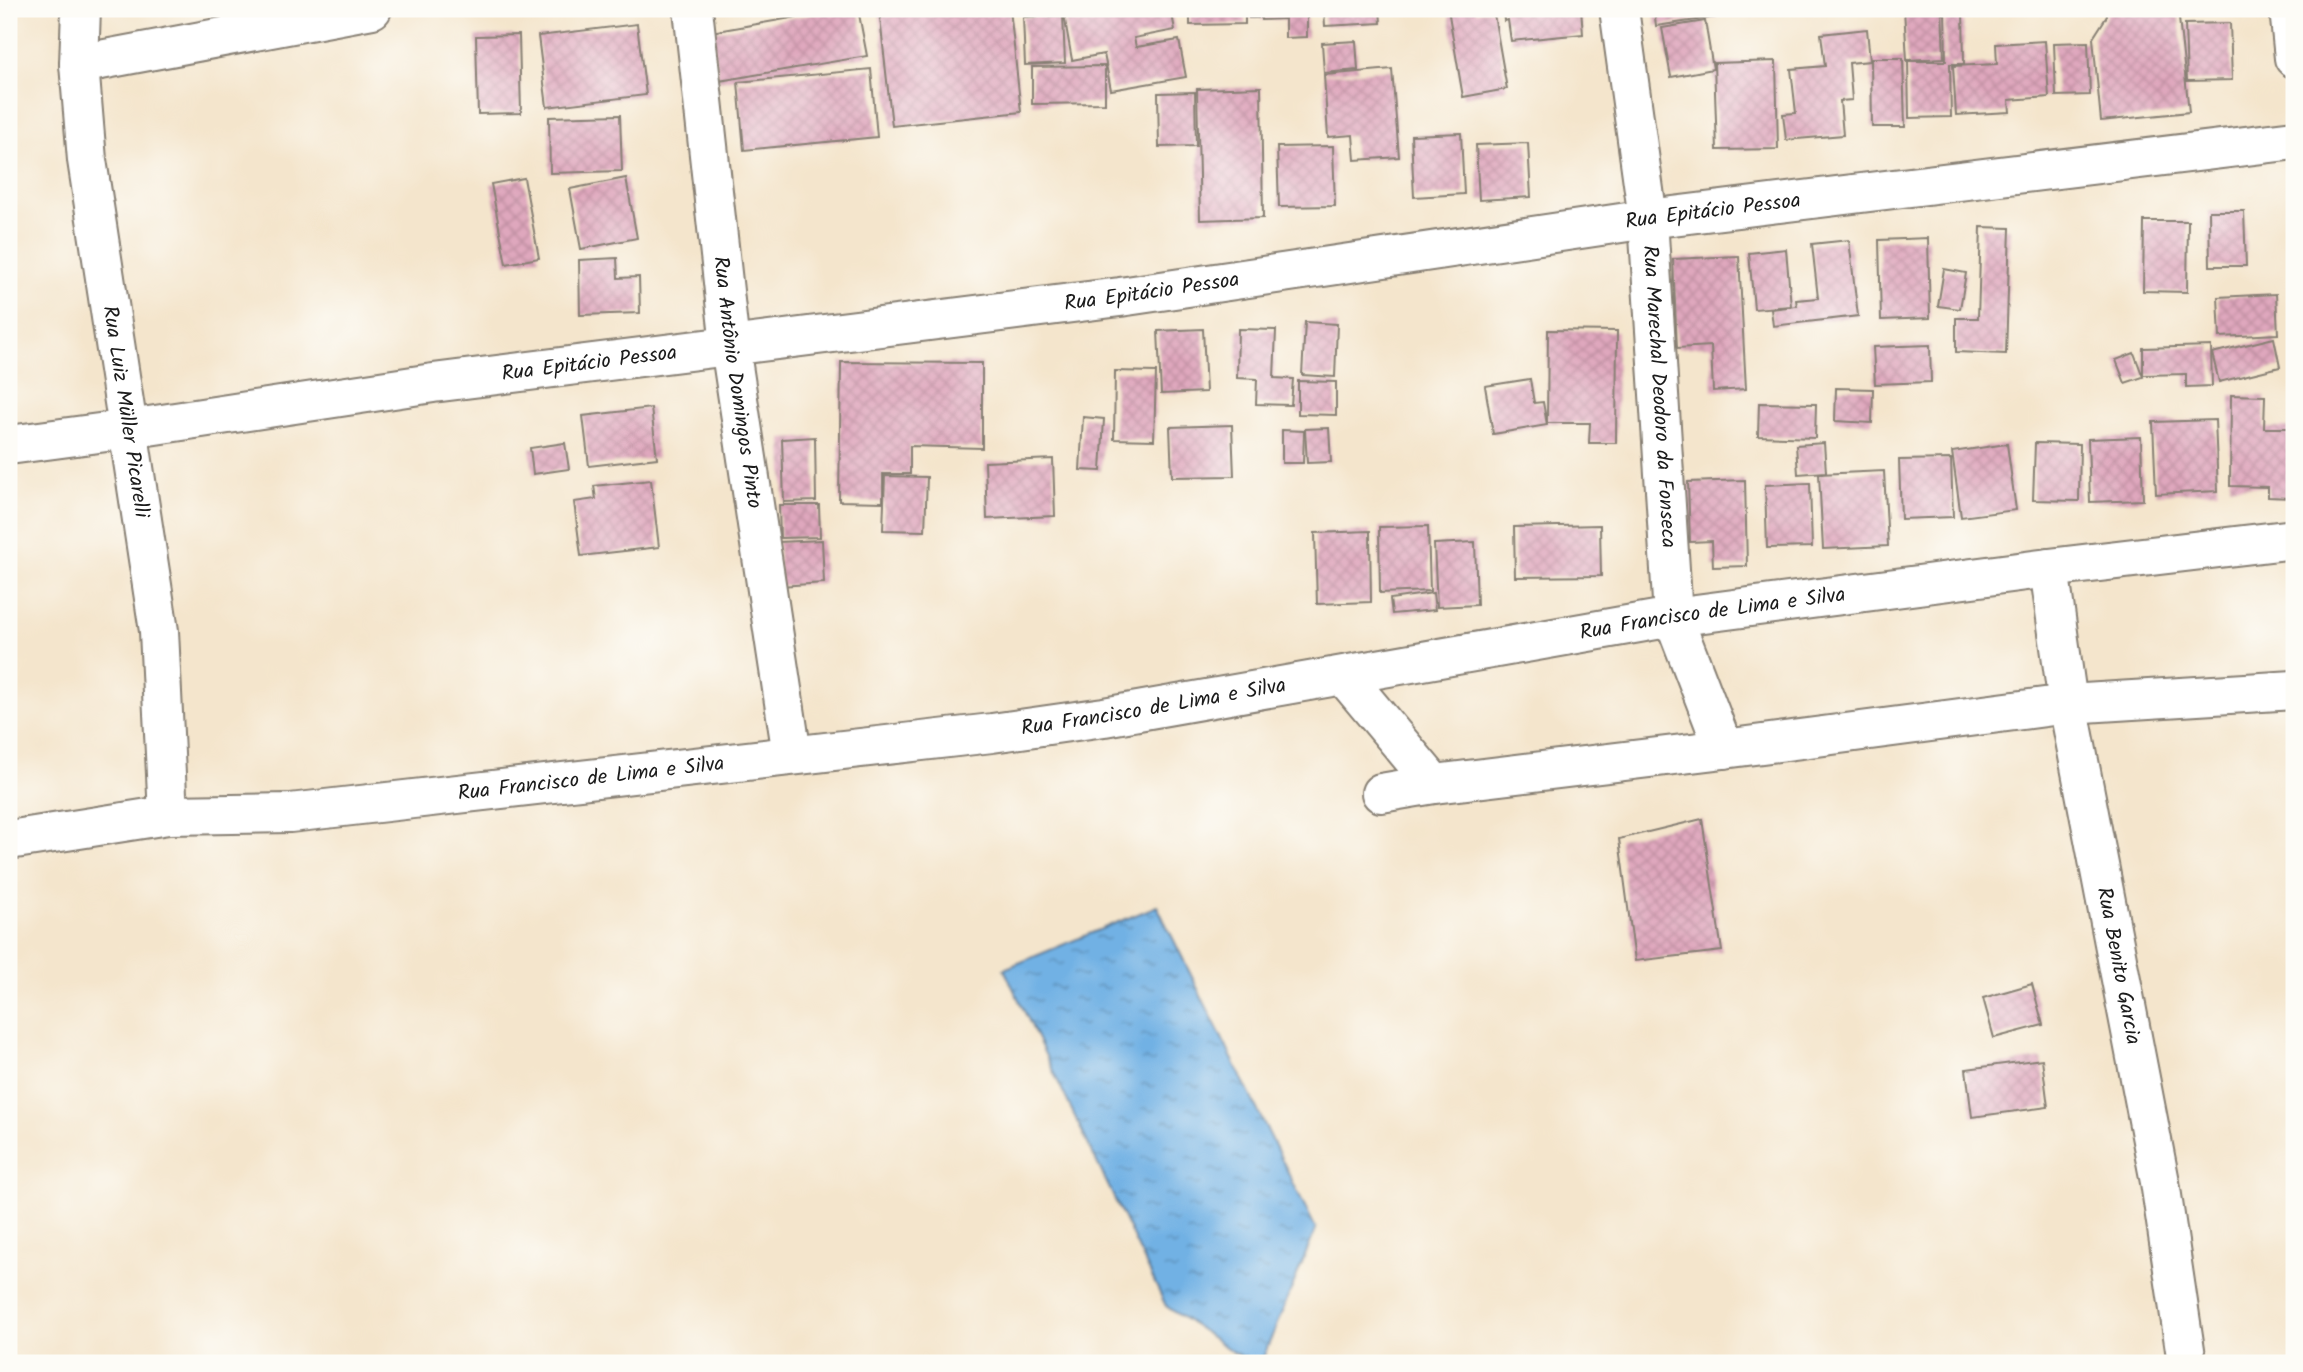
<svg xmlns="http://www.w3.org/2000/svg" width="2303" height="1372" font-family="Kalam,sans-serif">
<defs>
<pattern id="water-ripples" width="26" height="14" patternUnits="userSpaceOnUse" patternTransform="scale(1.75)"><rect width="26" height="14" fill="#71b1e4"/><path d="M2 4q2-2 4 0t4 0M15 11q2-2 4 0t4 0" fill="none" stroke="#5c8fb8"/></pattern>
<pattern id="building-cross-hatch" width="8" height="8" patternUnits="userSpaceOnUse" patternTransform="scale(1.75)"><rect width="8" height="8" fill="#dfa7bd"/><path d="M0 0l8 8M0 8l8-8" fill="none" stroke="#bf8fa2"/></pattern>
</defs>
<rect width="100%" height="100%" fill="#fdfcf7"/>
<filter id="ink" filterUnits="userSpaceOnUse"><feTurbulence type="fractalNoise" baseFrequency=".0143" numOctaves="2"/><feDisplacementMap in="SourceGraphic" scale="14" xChannelSelector="R" yChannelSelector="G"/><feConvolveMatrix kernelMatrix="1 2 1 2 8 2 1 2 1" color-interpolation-filters="sRGB"/></filter>
<filter id="wash" filterUnits="userSpaceOnUse"><feTurbulence type="fractalNoise" baseFrequency=".00686" numOctaves="4" result="noise"/><feDisplacementMap in="SourceGraphic" scale="28" xChannelSelector="R" yChannelSelector="G"/><feGaussianBlur stdDeviation="1.57" result="paint"/><feColorMatrix in="noise" values="0 0 0 0 0 0 0 0 0 0 0 0 0 0 0 0 0 1.4 0 .05"/><feComposite in="paint" operator="in"/></filter>
<g filter="url(#wash)">
<rect width="100%" height="100%" fill="#f4e5cc"/>
<!-- water -->
<polygon fill="url(#water-ripples)" stroke="#466680" stroke-width="2" points="1157,906 1316,1229 1261,1363 1249,1363 1166,1306 1004,969"/>
<g id="blocks">
<!-- building -->
<g fill="url(#building-cross-hatch)">
<polygon points="843,9 858,9 867,56 719,81 711,32"/>
<polygon points="879,9 1010,9 1021,112 892,126"/>
<polygon points="1063,9 1171,9 1175,30 1134,38 1136,47 1179,40 1186,77 1111,90 1104,54 1072,60"/>
<polygon points="1190,9 1245,9 1245,24 1190,25"/>
<rect x="1249" y="9" width="9" height="9"/>
<polygon points="1261,9 1307,9 1307,37 1285,38 1285,19 1261,20"/>
<polygon points="1324,9 1380,9 1381,23 1325,26"/>
<polygon points="1448,9 1476,9 1476,12 1493,9 1507,89 1463,97"/>
<polygon points="1503,9 1581,9 1583,34 1511,41 1508,20 1504,21"/>
<polygon points="1654,9 1715,9 1717,17 1656,26"/>
<polygon points="1904,9 1942,9 1944,58 1907,60"/>
<polygon points="1945,9 1963,9 1964,64 1950,64 1951,117 1909,118 1908,61 1946,61"/>
<polygon points="2106,9 2178,9 2189,112 2101,121 2093,38 2107,16"/>
<polygon points="1063,15 1065,63 1025,65 1023,17"/>
<polygon points="1705,21 1713,69 1671,77 1662,28"/>
<polygon points="2230,23 2232,80 2187,81 2185,24"/>
<polygon points="637,24 646,95 547,107 538,36"/>
<polygon points="1867,29 1870,61 1849,63 1852,100 1840,101 1843,135 1786,140 1783,114 1796,113 1791,69 1825,66 1821,34"/>
<polygon points="519,35 521,113 478,114 476,36"/>
<polygon points="1356,41 1358,70 1324,73 1322,43"/>
<polygon points="2045,41 2049,97 2009,100 2010,112 1956,115 1953,66 1997,64 1996,44"/>
<polygon points="2088,42 2090,95 2056,96 2054,43"/>
<polygon points="1871,58 1903,58 1905,127 1872,127"/>
<polygon points="1776,61 1778,149 1717,150 1714,63"/>
<polygon points="1105,66 1105,103 1032,104 1032,67"/>
<polygon points="871,69 877,137 744,150 738,82"/>
<polygon points="1392,69 1399,157 1355,160 1353,135 1328,137 1324,75"/>
<polygon points="1261,87 1263,218 1200,220 1197,89"/>
<polygon points="1195,92 1196,146 1159,147 1158,93"/>
<polygon points="620,115 622,171 550,173 549,117"/>
<polygon points="1461,133 1464,194 1414,197 1411,135"/>
<polygon points="1528,143 1531,197 1479,200 1476,145"/>
<polygon points="1333,146 1335,206 1279,207 1277,147"/>
<polygon points="524,178 539,258 506,264 491,184"/>
<polygon points="626,178 637,238 581,249 570,189"/>
<polygon points="2209,211 2244,211 2246,266 2210,266"/>
<polygon points="2144,221 2188,221 2187,292 2143,291"/>
<polygon points="1981,227 2010,228 2006,354 1956,352 1956,318 1978,318"/>
<polygon points="1928,238 1930,318 1881,320 1879,240"/>
<polygon points="1849,240 1858,316 1773,326 1771,309 1797,306 1796,300 1818,298 1812,244"/>
<polygon points="1786,249 1791,306 1754,309 1749,253"/>
<polygon points="1739,256 1746,389 1713,391 1711,346 1677,348 1673,259"/>
<polygon points="617,258 618,278 639,277 640,313 580,315 579,260"/>
<polygon points="1944,269 1966,273 1960,309 1938,306"/>
<polygon points="2276,294 2278,334 2220,337 2218,297"/>
<polygon points="1305,322 1337,324 1335,377 1302,375"/>
<polygon points="1203,329 1206,392 1161,394 1158,331"/>
<polygon points="1238,329 1276,330 1274,378 1293,379 1291,405 1256,404 1257,379 1237,378"/>
<polygon points="1548,330 1617,331 1616,443 1589,443 1590,423 1547,423"/>
<polygon points="2274,338 2280,367 2219,382 2212,353"/>
<polygon points="1930,345 1931,382 1875,384 1873,347"/>
<polygon points="2211,346 2212,386 2186,387 2186,374 2143,375 2143,348"/>
<polygon points="2134,353 2143,377 2125,383 2116,360"/>
<polygon points="841,362 982,363 982,448 910,446 910,474 883,474 883,502 839,501"/>
<polygon points="1115,371 1156,372 1154,440 1114,439"/>
<polygon points="1530,379 1534,403 1543,402 1547,425 1493,434 1485,386"/>
<polygon points="1298,381 1336,382 1336,415 1298,414"/>
<polygon points="1836,388 1873,389 1872,423 1835,421"/>
<polygon points="2231,395 2265,396 2264,428 2292,428 2291,498 2268,497 2268,487 2230,486"/>
<polygon points="1759,403 1816,404 1815,438 1758,436"/>
<polygon points="651,408 657,458 589,466 583,416"/>
<polygon points="1083,417 1104,419 1101,471 1080,470"/>
<polygon points="2215,420 2218,491 2156,494 2153,422"/>
<polygon points="1232,425 1234,476 1172,477 1170,427"/>
<polygon points="1329,428 1331,462 1307,463 1305,429"/>
<polygon points="1282,430 1304,431 1303,463 1282,463"/>
<polygon points="815,437 816,501 784,502 782,439"/>
<polygon points="2141,437 2143,500 2090,502 2088,439"/>
<polygon points="565,443 569,469 533,474 530,448"/>
<polygon points="1824,443 1826,472 1798,474 1796,445"/>
<polygon points="2035,443 2080,444 2079,501 2033,500"/>
<polygon points="2007,444 2016,510 1961,517 1952,452"/>
<polygon points="1053,459 1055,516 987,519 985,462"/>
<polygon points="1951,459 1953,517 1901,519 1899,460"/>
<polygon points="1884,471 1888,546 1823,549 1819,474"/>
<polygon points="885,476 927,477 925,531 883,530"/>
<polygon points="651,480 659,547 581,556 574,502 596,499 594,486"/>
<polygon points="1745,480 1747,566 1713,567 1712,541 1690,542 1688,482"/>
<polygon points="1810,483 1812,547 1767,548 1765,485"/>
<polygon points="779,505 819,505 820,537 780,538"/>
<polygon points="1600,525 1601,576 1515,577 1514,527"/>
<polygon points="1428,526 1430,591 1380,593 1379,527"/>
<polygon points="1370,531 1371,602 1317,604 1315,533"/>
<polygon points="822,540 824,583 780,586 778,542"/>
<polygon points="1475,542 1477,605 1437,607 1434,544"/>
<polygon points="1433,593 1435,610 1392,614 1390,599"/>
<polygon points="1702,819 1722,951 1635,961 1619,839"/>
<polygon points="2032,984 2043,1025 1994,1038 1983,998"/>
<polygon points="2042,1059 2048,1107 1972,1117 1966,1069"/>
</g>
</g>
</g>
<g filter="url(#ink)">
<use href="#blocks" fill-opacity="0" stroke="#888074" stroke-width="2"/>
<g fill="none" stroke-linecap="round" stroke-linejoin="round">
<defs>
<g id="minor">
<path id="s1" d="M81,9L79,64L87,160L159,631L168,815"/>
<path id="s2" d="M693,9L730,346L792,755"/>
<path id="s3" d="M1619,9L1648,219L1673,617L1724,749"/>
<polyline points="2289,9 2294,58"/>
<polyline points="79,64 372,9"/>
<path id="s4" d="M9,445L129,429L433,383L1120,297L1648,219L2294,140"/>
<path id="s5" d="M2049,568L2068,704L2160,1182L2187,1363"/>
<polyline points="1344,676 1434,784"/>
<polyline points="1381,793 1434,784 1724,749 2068,704 2294,690"/>
<path id="s6" d="M9,840L168,815L290,813L992,733L1104,717L1673,617L2049,568L2294,539"/>
</g>
</defs>
<!-- minor casing -->
<use href="#minor" stroke="#888074" stroke-width="42"/>
<!-- minor -->
<use href="#minor" stroke="#fff" stroke-width="38"/>
</g>
</g>
<g text-anchor="middle" dominant-baseline="central" stroke-width="5" stroke-linejoin="round" paint-order="stroke">
<!-- street labels -->
<g font-size="21" fill="#1c1c1c" stroke="#fdfcf7">
<text stroke="none"><textPath href="#s4" startOffset="1720">Rua Epitácio Pessoa</textPath></text>
<text stroke="none"><textPath href="#s4" startOffset="1153">Rua Epitácio Pessoa</textPath></text>
<text stroke="none"><textPath href="#s4" startOffset="586">Rua Epitácio Pessoa</textPath></text>
<text stroke="none"><textPath href="#s2" startOffset="376">Rua Antônio Domingos Pinto</textPath></text>
<text stroke="none"><textPath href="#s3" startOffset="390">Rua Marechal Deodoro da Fonseca</textPath></text>
<text stroke="none"><textPath href="#s1" startOffset="406">Rua Luiz Müller Picarelli</textPath></text>
<text stroke="none"><textPath href="#s6" startOffset="1720">Rua Francisco de Lima e Silva</textPath></text>
<text stroke="none"><textPath href="#s6" startOffset="1153">Rua Francisco de Lima e Silva</textPath></text>
<text stroke="none"><textPath href="#s6" startOffset="586">Rua Francisco de Lima e Silva</textPath></text>
<text stroke="none"><textPath href="#s5" startOffset="404">Rua Benito Garcia</textPath></text>
</g>
</g>
<!-- margin -->
<rect width="2303" height="1372" fill="none" stroke="#fdfcf7" stroke-width="35"/>
</svg>
